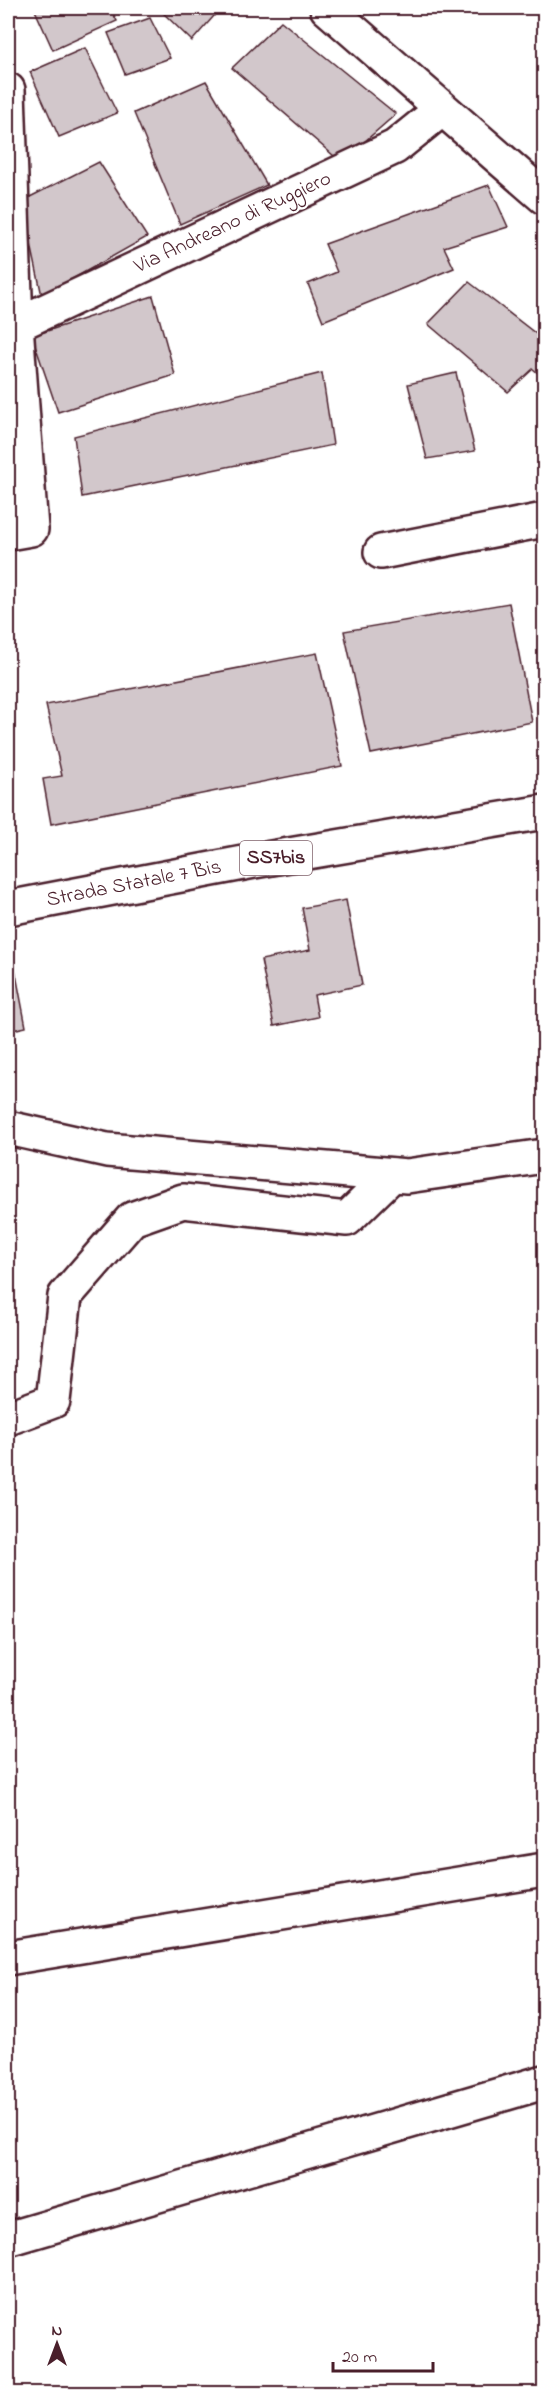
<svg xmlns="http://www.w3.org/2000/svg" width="552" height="2401" font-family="'Indie Flower',sans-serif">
<rect width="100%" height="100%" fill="#fff"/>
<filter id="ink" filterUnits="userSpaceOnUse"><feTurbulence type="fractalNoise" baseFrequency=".0167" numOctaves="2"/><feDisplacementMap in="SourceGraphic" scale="12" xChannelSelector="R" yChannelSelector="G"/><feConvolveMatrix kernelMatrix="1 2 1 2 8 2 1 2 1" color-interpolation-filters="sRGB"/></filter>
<g filter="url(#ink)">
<!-- building -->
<g fill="#d2c7cb" stroke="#4a1f2b" stroke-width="1.5">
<polygon points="34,8 110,8 117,21 53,50"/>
<polygon points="158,8 221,8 192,41"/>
<polygon points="534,8 544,8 544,22"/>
<polygon points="150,18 170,58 125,74 108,33"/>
<polygon points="281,21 396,114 341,162 232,68"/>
<polygon points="85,48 117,113 59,137 30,72"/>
<polygon points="206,81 267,185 180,224 134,113"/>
<polygon points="99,162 147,237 42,296 22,201"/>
<polygon points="489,185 508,227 444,247 454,268 323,321 308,284 337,272 325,244"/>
<polygon points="469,282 544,340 544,378 533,369 508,392 428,324"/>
<polygon points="153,296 175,375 58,412 32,336"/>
<polygon points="322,373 333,445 82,497 74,436"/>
<polygon points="456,373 475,451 427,459 408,384"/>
<polygon points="509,603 532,722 371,754 344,631"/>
<polygon points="317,653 342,766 51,824 43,779 62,776 46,705"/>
<polygon points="346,900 362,985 314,995 318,1017 274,1026 261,960 310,950 302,908"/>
<polygon points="15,969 26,1027 8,1031 8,970"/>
</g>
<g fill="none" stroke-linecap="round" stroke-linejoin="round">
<defs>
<g id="minor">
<polyline points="327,8 544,197"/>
<polyline points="8,90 16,325 31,529 8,533"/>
<polyline points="16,325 395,147 442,109"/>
<polyline points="381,552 544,520"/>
<polyline points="8,1128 107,1150 407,1176 544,1156"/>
<polyline points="8,1418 53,1401 65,1296 132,1219 183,1201 347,1219 392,1175"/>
<polyline points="8,1958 544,1870"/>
<polyline points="8,2239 544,2082"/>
</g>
<polyline id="major" points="8,908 254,861 544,812"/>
</defs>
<!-- minor casing -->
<use href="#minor" stroke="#4a1f2b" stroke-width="38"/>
<!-- major casing -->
<use href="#major" stroke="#4a1f2b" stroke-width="38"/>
<!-- minor -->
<use href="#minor" stroke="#fff" stroke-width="33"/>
<!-- major -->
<use href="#major" stroke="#fff" stroke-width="33"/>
</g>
</g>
<g text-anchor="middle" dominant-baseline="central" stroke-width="4.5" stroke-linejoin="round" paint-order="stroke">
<!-- shield labels -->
<rect fill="#fff" stroke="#80626b" stroke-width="1.5" x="240" y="841" width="72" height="34" rx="4.5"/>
<g font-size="20" font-weight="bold" fill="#4a1f2b">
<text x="276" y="858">SS7bis</text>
</g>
<!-- street labels -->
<g font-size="21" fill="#4a1f2b" stroke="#fff">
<text transform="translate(233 223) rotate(-25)">Via Andreano di Ruggiero</text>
<text transform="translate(134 884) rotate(-11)">Strada Statale 7 Bis</text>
</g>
</g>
<!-- margin -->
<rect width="552" height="2401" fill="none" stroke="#fff" stroke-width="30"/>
<rect x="15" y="15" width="522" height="2371" fill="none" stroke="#4a1f2b" stroke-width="2" filter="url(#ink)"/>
<!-- north arrow -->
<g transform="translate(57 2344)" stroke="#ffffff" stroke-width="4.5" paint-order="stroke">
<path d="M0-4.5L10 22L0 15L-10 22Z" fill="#4a1f2b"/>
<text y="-9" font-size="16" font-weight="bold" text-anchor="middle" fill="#4a1f2b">N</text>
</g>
<!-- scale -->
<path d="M333 2362v9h100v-9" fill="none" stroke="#4a1f2b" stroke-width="3"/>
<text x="342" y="2362" font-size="18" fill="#4a1f2b" stroke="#ffffff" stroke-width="4.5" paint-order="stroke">20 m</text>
</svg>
